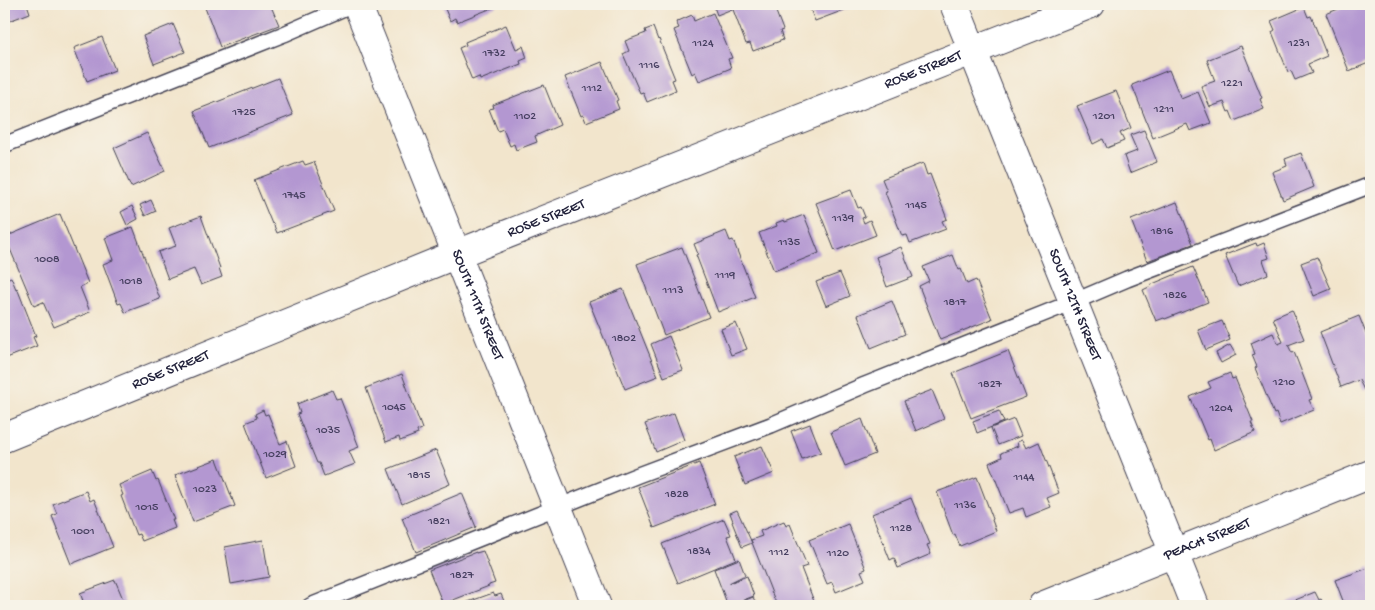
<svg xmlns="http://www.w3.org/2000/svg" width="1375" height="610" font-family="'Gochi Hand',sans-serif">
<rect width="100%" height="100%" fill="#f7f3e8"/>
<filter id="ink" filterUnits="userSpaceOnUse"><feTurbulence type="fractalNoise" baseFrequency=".02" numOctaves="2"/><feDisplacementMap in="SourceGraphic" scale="10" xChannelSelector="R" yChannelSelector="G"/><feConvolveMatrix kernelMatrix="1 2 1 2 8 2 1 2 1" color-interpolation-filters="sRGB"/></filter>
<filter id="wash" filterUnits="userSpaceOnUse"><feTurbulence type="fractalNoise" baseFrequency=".0096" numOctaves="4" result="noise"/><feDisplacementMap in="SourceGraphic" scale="20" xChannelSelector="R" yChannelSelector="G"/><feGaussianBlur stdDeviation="1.12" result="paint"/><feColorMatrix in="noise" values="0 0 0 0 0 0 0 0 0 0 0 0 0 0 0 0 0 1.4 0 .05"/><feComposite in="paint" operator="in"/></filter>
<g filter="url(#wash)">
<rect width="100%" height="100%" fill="#f2e5cc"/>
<g id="blocks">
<!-- building -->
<g fill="#b397d1">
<polygon points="4,4 27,4 30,13 9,21 4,19"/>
<polygon points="208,4 270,4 279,25 220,47 204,5"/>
<polygon points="443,4 497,4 497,6 457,22 455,18 450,21"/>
<polygon points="713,4 730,4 732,9 717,15"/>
<polygon points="733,4 773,4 783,30 780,31 783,40 753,51 750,43 746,44 732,7 734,6"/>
<polygon points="808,4 860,4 815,21"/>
<polygon points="1350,4 1370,4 1371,6 1371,62 1349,71 1326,14"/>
<polygon points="1304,7 1308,17 1311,16 1327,56 1308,64 1312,73 1295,80 1291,71 1288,72 1272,32 1275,30 1271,21"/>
<polygon points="713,13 732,58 728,59 731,68 699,81 695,72 692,74 674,30 679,28 676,22 692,15 694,21"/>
<polygon points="173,24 185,52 154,64 143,36"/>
<polygon points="506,25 516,49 523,46 527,58 520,61 521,64 480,80 479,77 472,80 459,48 466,45 465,42"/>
<polygon points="653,27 658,40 659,39 675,79 672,80 676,90 647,102 643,92 640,93 623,54 629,51 625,41 646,33 645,30"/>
<polygon points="102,37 115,70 87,81 74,48"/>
<polygon points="1241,46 1262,98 1260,99 1264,109 1234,121 1230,111 1228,112 1224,102 1210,107 1201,86 1215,81 1207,60"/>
<polygon points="602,62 618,100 616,101 619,109 586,122 583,115 581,116 565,77"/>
<polygon points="1169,70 1181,99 1198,92 1211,123 1190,131 1187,124 1153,138 1132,85"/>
<polygon points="278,78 293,115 209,148 194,111"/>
<polygon points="544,85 560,125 535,136 537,142 516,150 514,144 510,146 503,129 498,131 489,109 494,108 493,105"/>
<polygon points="1116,91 1131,128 1120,133 1124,141 1107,148 1103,139 1093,144 1077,106"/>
<polygon points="1144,130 1157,162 1130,173 1124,156 1137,151 1130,135"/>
<polygon points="147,133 165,171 131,187 114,148"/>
<polygon points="1301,153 1314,187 1283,200 1272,172 1287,166 1285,159"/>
<polygon points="303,161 305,165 314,162 334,211 277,233 273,223 272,224 254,180"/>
<polygon points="923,163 927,175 930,174 947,219 942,221 946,229 910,243 907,235 902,236 885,192 887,191 882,179"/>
<polygon points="851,190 858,208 861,207 865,217 862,218 864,223 870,220 876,235 835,251 816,203"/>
<polygon points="151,200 156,211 145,216 140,205"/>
<polygon points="1177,202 1193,244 1147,261 1131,220"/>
<polygon points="132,206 138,219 127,225 121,212"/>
<polygon points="60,214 88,283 80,287 90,312 54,327 43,302 34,306 5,237"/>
<polygon points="804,215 819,253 774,271 759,233 777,226 776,223 784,220 785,222"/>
<polygon points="201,216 220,268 219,268 222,277 201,285 194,269 168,279 158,252 176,246 169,228"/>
<polygon points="133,227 160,299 125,312 121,303 118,304 103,264 113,260 105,238"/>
<polygon points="726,231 730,241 733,240 755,297 718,312 696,255 698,254 694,244"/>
<polygon points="1256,243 1257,246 1264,243 1269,258 1263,260 1268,274 1238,286 1225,255"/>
<polygon points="682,247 709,317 664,335 637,264"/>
<polygon points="901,247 913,277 887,287 876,257"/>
<polygon points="953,255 959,270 961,269 967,284 976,280 992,319 940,340 919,286 929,281 923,267"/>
<polygon points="1317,257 1331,289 1314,296 1301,263"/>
<polygon points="1193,267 1208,302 1165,319 1164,318 1156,321 1143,290 1151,286 1150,285"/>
<polygon points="840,273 850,296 826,306 816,282"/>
<polygon points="11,277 16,289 17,288 36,336 33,337 37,346 4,359 4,280"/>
<polygon points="623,289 658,376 625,389 589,302"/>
<polygon points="892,301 905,334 871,348 858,315"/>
<polygon points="1292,310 1304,339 1288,345 1292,353 1294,352 1312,399 1309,400 1314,410 1280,424 1276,413 1274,414 1255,368 1257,367 1252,355 1255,354 1251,343 1273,333 1278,344 1283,342 1273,318"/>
<polygon points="1359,316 1371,346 1371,386 1364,390 1359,380 1341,387 1320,332"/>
<polygon points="1222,321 1230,340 1206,350 1198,330"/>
<polygon points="736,323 747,349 731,355 721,329"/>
<polygon points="669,336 683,370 664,377 651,344"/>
<polygon points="1230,345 1236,355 1221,363 1216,353"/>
<polygon points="1008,351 1026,397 971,418 953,373"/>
<polygon points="1230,373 1232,379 1235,378 1253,422 1251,422 1255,432 1214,450 1210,439 1208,440 1190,397 1211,388 1208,382"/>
<polygon points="402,374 422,429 417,431 418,434 400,441 399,437 386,442 366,388"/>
<polygon points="332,390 336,399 340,398 359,447 349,451 355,464 324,476 319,463 317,463 297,414 300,413 297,404"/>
<polygon points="932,390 944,419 916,431 904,401"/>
<polygon points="263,410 265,415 268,414 280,444 287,441 296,466 266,478 245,423 257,418 255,414"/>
<polygon points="999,411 1004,422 977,433 973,421"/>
<polygon points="674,413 684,440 656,452 645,424"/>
<polygon points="862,419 875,454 845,466 831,432"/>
<polygon points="1014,419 1021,436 998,445 991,428"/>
<polygon points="810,424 821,452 802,459 791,431"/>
<polygon points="1022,440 1026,448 1039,442 1059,493 1047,498 1051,507 1026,517 1023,508 1009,513 989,463 1002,457 1001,453 1018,446 1017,442"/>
<polygon points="762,446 774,473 745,485 734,457"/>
<polygon points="436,450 450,484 402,504 388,469"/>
<polygon points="217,459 235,506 193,522 175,475"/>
<polygon points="699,463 715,504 654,528 638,487"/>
<polygon points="152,471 156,481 158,480 174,520 172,520 175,528 142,541 139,534 136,535 121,496 123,495 119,485"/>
<polygon points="977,477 993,519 992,520 996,531 960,546 955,534 953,535 937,492"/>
<polygon points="86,491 90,501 94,499 113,547 71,564 52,516 57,514 53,504"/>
<polygon points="462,493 476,527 416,552 402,518"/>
<polygon points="911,498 930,544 927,545 931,554 898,568 894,558 890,560 872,514"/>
<polygon points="737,510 752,543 742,547 732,522 733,521 730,513"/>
<polygon points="724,519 731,535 727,536 736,559 678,583 662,544"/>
<polygon points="784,521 786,526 790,524 807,566 801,568 815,604 809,606 777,606 751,540 762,536 760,531"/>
<polygon points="848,524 866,569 861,571 865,580 836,592 832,582 827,584 809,540"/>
<polygon points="263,540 269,577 231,584 225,547"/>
<polygon points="483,551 495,583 489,585 489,586 443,604 429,570 476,552 476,553"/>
<polygon points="739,559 745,575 729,583 747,576 754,596 728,606 714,569"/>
<polygon points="1371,567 1371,606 1345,606 1335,580"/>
<polygon points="115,580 126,606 85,606 80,593"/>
<polygon points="1315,592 1319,600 1321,599 1325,606 1283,606 1283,605"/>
<polygon points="493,593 495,596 501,594 506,606 457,606"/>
<polygon points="753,597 757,606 731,606"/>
</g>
</g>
</g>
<g filter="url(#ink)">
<use href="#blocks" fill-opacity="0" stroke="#413f51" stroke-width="1"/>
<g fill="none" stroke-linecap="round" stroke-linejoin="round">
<defs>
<g id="lane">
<polyline points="4,145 284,34 353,4"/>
<polyline points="310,606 638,475 771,425 865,385 1073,302 1127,279 1371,185"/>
</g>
<g id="street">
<path id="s1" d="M357,4L597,606"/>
<path id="s2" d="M954,4L1195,606"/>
<path id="s3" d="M4,438L457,254L1091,4"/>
<path id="s4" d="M1042,606L1371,474"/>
</g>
</defs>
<!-- lane casing -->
<use href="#lane" stroke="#413f51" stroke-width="18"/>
<!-- street casing -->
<use href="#street" stroke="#413f51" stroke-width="30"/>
<!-- lane -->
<use href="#lane" stroke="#fff" stroke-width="15"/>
<!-- street -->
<use href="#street" stroke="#fff" stroke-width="28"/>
</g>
</g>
<g text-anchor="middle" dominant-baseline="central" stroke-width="5" stroke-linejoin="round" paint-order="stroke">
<!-- number labels -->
<g font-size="12" fill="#463f60">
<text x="703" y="44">1124</text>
<text x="1299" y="44">1231</text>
<text x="494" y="54">1732</text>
<text x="649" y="66">1116</text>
<text x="1232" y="84">1221</text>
<text x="592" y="89">1112</text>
<text x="1164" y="110">1211</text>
<text x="244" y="113">1725</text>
<text x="525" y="117">1102</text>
<text x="1104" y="117">1201</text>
<text x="294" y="196">1745</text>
<text x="916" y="206">1145</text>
<text x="843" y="219">1139</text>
<text x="1162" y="232">1816</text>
<text x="789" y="243">1135</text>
<text x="47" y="260">1008</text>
<text x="725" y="276">1119</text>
<text x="131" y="282">1018</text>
<text x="673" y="291">1113</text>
<text x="1175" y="296">1826</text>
<text x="955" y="303">1817</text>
<text x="624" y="339">1802</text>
<text x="1284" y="383">1210</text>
<text x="990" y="385">1827</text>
<text x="394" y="408">1045</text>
<text x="1221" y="409">1204</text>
<text x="328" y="431">1035</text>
<text x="275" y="455">1029</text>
<text x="419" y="476">1815</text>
<text x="1024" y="478">1144</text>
<text x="205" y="490">1023</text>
<text x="677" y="495">1828</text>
<text x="965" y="506">1136</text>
<text x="147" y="508">1015</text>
<text x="439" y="522">1821</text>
<text x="901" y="529">1128</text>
<text x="83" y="532">1001</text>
<text x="699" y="552">1834</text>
<text x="779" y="553">1112</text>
<text x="838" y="554">1120</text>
<text x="462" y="576">1827</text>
</g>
<!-- street labels -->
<g font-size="15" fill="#22223b" stroke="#f7f3e8">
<text stroke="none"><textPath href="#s3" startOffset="990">ROSE STREET</textPath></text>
<text stroke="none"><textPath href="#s3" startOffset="585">ROSE STREET</textPath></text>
<text stroke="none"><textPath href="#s1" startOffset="324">SOUTH 11TH STREET</textPath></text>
<text stroke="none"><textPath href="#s2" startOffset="324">SOUTH 12TH STREET</textPath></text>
<text stroke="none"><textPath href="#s3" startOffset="180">ROSE STREET</textPath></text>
<text stroke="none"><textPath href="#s4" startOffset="178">PEACH STREET</textPath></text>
</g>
</g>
<!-- margin -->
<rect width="1375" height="610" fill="none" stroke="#f7f3e8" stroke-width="20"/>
</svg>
